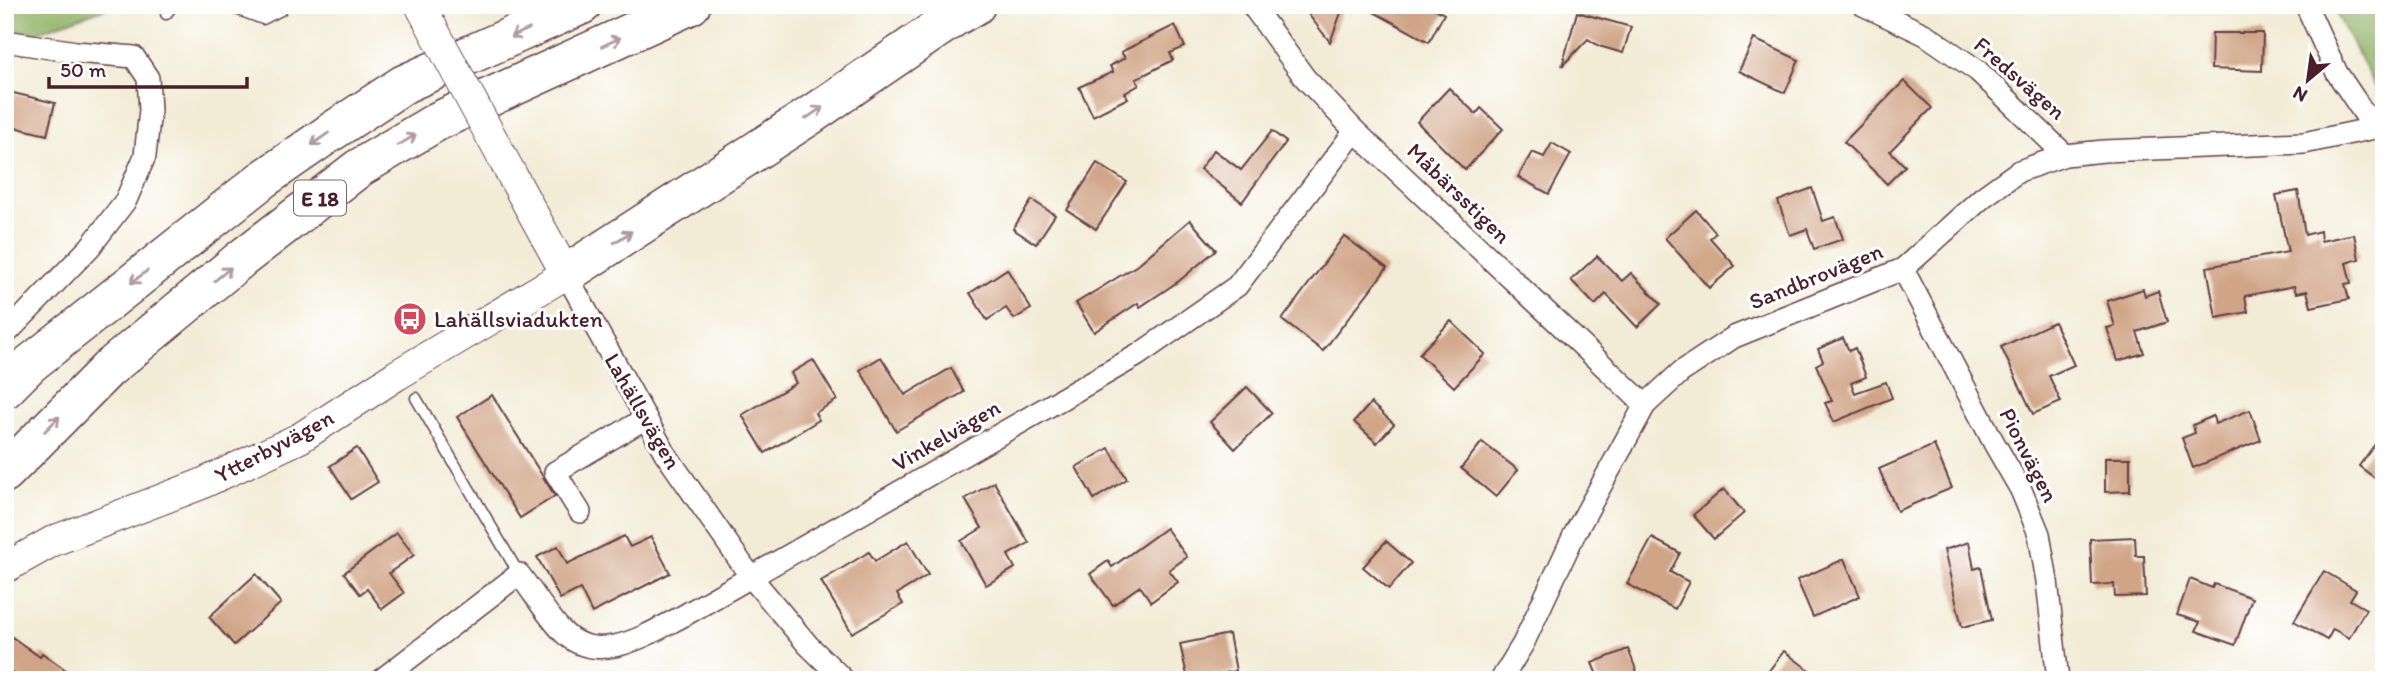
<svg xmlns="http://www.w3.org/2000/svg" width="2389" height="685" font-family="Itim,sans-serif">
<rect width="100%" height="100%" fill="#fff"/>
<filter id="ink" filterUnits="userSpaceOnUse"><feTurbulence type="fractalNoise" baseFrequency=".0143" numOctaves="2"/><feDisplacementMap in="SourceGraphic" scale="14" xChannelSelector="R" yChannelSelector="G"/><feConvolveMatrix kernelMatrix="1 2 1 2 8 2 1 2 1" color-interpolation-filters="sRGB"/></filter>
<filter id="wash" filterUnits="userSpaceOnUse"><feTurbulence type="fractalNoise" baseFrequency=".00686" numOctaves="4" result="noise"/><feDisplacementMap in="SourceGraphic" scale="28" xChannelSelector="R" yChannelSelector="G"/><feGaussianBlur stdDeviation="1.57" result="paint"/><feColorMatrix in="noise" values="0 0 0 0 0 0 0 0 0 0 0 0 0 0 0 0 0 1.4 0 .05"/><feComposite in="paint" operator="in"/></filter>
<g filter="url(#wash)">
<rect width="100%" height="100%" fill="#f2ecd6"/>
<!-- forest -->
<g fill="#91b368" stroke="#6e694a" stroke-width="2">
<polygon points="5,5 115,5 35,33 5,28"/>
<polygon points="2332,5 2384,5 2384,96 2380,96"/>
</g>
<g id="blocks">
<!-- building -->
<g fill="#d0a486">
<polygon points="1301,5 1344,5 1330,42"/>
<polygon points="1361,5 1428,5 1444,14 1429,42"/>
<polygon points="1577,12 1631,27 1623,53 1599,46 1588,39 1562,66"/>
<polygon points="1175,25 1185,47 1170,53 1173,60 1136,79 1139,85 1125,93 1128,98 1093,116 1079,87 1113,72 1110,66 1125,58 1121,52"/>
<polygon points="2212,33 2263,33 2262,71 2211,69"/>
<polygon points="1754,39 1799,60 1785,93 1739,71"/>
<polygon points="1904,81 1932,108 1890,151 1905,166 1887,184 1844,142"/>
<polygon points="1449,88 1476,114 1481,108 1503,129 1465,170 1417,122"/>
<polygon points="5,91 55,103 47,135 5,125"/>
<polygon points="1272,131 1286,142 1242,202 1200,169 1214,150 1241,170"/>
<polygon points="1552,143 1571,154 1549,194 1518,177 1532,152 1544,157"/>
<polygon points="1097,163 1127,182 1096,229 1067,210"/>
<polygon points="1812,188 1823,221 1835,217 1843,239 1814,249 1807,229 1790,235 1778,201"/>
<polygon points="2298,191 2305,235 2320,231 2321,241 2354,234 2359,259 2346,263 2351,283 2345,284 2349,299 2311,307 2307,291 2296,293 2294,286 2245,296 2248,312 2216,318 2207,267 2288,252 2276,195"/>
<polygon points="1032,200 1055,215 1036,244 1013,229"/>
<polygon points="1696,210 1716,233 1710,238 1735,266 1709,288 1665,238"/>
<polygon points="1190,220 1216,250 1179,281 1140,307 1138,303 1094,332 1076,303 1136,266"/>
<polygon points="1344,236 1387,268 1323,351 1282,320"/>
<polygon points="1597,256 1622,281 1631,273 1661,304 1637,327 1606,294 1595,305 1571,280"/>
<polygon points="1007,269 1031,309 1014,319 1006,308 987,320 970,293"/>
<polygon points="2143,289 2145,296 2158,291 2167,322 2137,332 2144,353 2118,361 2107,328 2115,326 2107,301"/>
<polygon points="1451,321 1485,354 1454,387 1419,354"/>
<polygon points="2054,322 2074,365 2049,376 2061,402 2033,414 2001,347"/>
<polygon points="1843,338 1849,351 1855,348 1866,377 1851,383 1855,393 1886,382 1892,398 1834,422 1825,403 1832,401 1816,365 1823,361 1818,349"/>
<polygon points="881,357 905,395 951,368 964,392 896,431 860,370"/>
<polygon points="813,360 837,400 815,413 819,420 765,453 742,415 796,383 791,373"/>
<polygon points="1247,387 1272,413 1235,449 1210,422"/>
<polygon points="492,395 555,496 520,518 457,417"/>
<polygon points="1371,403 1394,424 1377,443 1354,422"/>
<polygon points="2250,410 2261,440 2193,468 2182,438 2195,433 2193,425 2213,416 2215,424"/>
<polygon points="2384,432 2384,485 2359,466"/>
<polygon points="1482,442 1518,470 1496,497 1461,468"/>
<polygon points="1934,445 1952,488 1897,511 1879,469"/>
<polygon points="357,448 378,482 351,499 330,466"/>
<polygon points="1109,448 1127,479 1094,499 1076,467"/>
<polygon points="2105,458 2130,458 2130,491 2105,492"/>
<polygon points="994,482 1029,543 1008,555 1015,568 986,585 961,541 982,528 965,499"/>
<polygon points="1724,489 1744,513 1714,539 1693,515"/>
<polygon points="1166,528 1187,557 1169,570 1178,582 1151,602 1140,586 1113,605 1090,574 1108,561 1112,567"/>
<polygon points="397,533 414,555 389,573 404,593 382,609 367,589 360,594 344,573"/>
<polygon points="624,536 630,547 651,537 670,573 592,613 580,589 560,599 537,557 558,546 567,564"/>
<polygon points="2135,537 2136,556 2144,556 2146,596 2115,597 2114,584 2092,585 2090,539"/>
<polygon points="1652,538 1680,553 1670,572 1689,582 1675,609 1627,584"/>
<polygon points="908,541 928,575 897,594 903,604 852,633 821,581 869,552 875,561"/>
<polygon points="1386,541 1411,563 1389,589 1363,567"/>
<polygon points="1969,542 1974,569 1981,567 1992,620 1962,627 1944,550"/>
<polygon points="1844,559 1860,596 1813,617 1797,580"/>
<polygon points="2324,571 2356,590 2350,600 2366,609 2349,638 2333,629 2327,640 2294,621"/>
<polygon points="256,574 281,603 234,645 209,617"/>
<polygon points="2190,579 2212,588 2214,584 2252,598 2235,645 2196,631 2200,622 2177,615"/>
<polygon points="5,632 40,657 42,653 80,680 24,680 5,666"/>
<polygon points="1229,634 1236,671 1188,680 1180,644"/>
<polygon points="1628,649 1640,680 1599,680 1592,663"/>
<polygon points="1784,651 1822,680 1762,680"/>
</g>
</g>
</g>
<g filter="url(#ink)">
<use href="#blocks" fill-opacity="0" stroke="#633e45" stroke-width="2"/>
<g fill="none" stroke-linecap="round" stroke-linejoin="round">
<defs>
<g id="lane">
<polyline points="225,5 263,19 281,10 282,5"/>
<polyline points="166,14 173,5"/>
<polyline points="416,398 519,574"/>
</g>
<g id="street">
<polyline points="1252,5 1305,78 1355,131 1645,405"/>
<polyline points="1863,5 1926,35 1978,71 2065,155"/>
<polyline points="2306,5 2337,73 2374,128"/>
<polyline points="5,41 76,52 134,57 148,78 150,110 145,156 126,200 90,247 5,335"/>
<polyline points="1903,269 1994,443 2021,490 2039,534 2047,581 2058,680"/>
<polyline points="566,274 665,453 751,577 808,645 844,680"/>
<polyline points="580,512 555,472 646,418"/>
<path d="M381,680L519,574C533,592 546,614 562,631C597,668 648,634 683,616L1138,355L1237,286L1355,131"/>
<polyline points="1501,680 1523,644 1574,535 1645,405 1681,372 1734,337 1903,269 1983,197 2019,171 2065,155 2104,151 2304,143 2384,126"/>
</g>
<polyline id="secondary" points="5,568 53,541 199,485 300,438 397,375 566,274 514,179"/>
<g id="highway">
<polyline points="566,274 808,117 953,18 976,5"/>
<polyline points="5,389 30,364 262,180 331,132 404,84 582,5"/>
<polyline points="5,473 108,369 241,259 359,168 438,121 691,5"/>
</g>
</defs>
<!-- lane casing -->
<use href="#lane" stroke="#633e45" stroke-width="13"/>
<!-- street casing -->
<use href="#street" stroke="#633e45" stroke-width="24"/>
<!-- secondary casing -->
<use href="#secondary" stroke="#633e45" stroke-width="32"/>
<!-- highway casing -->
<use href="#highway" stroke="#633e45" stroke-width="41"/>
<!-- lane -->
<use href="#lane" stroke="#fff" stroke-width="10"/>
<!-- street -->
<use href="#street" stroke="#fff" stroke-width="21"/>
<!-- secondary -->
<use href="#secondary" stroke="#fff" stroke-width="30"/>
<!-- highway -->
<use href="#highway" stroke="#fff" stroke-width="38"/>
<defs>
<polyline id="secondary-bridge" points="420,5 514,179"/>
</defs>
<!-- secondary-bridge casing -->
<use href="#secondary-bridge" stroke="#633e45" stroke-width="32" stroke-linecap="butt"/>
<!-- secondary-bridge -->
<use href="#secondary-bridge" stroke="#fff" stroke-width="30"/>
</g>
<!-- one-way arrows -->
<defs><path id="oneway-shaft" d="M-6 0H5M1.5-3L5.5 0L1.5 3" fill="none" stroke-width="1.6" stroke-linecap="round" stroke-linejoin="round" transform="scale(1.75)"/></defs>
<g stroke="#ae9aa0">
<use href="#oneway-shaft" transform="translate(520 33) rotate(156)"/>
<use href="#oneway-shaft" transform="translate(611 42) rotate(-25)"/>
<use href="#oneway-shaft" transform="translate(814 113) rotate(-34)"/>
<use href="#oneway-shaft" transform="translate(320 139) rotate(145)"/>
<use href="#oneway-shaft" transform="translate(407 140) rotate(-31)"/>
<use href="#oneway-shaft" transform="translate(623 237) rotate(-33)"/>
<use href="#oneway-shaft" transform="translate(223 274) rotate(-39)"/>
<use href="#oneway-shaft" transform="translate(139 277) rotate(142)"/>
<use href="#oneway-shaft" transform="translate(52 424) rotate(-45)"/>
</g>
</g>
<!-- icons -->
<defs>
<symbol id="bus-disc" viewBox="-11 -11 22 22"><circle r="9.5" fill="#d1495b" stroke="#fff"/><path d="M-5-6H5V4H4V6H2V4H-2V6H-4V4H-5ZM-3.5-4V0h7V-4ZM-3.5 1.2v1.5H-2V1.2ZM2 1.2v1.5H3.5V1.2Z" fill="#fff"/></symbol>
</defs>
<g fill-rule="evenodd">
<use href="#bus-disc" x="391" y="300" width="38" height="38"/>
</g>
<g text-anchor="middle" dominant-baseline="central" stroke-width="6" stroke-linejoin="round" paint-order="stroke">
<!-- shield labels -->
<rect fill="#fff" stroke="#80626b" stroke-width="2" x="294" y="180.5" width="52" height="35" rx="5"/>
<g font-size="21" font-weight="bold" fill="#4a1f2b">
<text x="320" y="198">E 18</text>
</g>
<!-- street labels -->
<g font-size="23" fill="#4a1f2b" stroke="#fff">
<text transform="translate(2020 78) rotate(41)">Fredsvägen</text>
<text transform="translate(1459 193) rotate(44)">Måbärsstigen</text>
<text transform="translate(1816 276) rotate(-22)">Sandbrovägen</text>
<text transform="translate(643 411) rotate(60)">Lahällsvägen</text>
<text transform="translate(946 435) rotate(-30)">Vinkelvägen</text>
<text transform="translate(274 446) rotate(-28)">Ytterbyvägen</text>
<text transform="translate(2029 455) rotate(63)">Pionvägen</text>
</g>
<!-- poi labels -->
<g font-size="23" fill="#4a1f2b" stroke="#fff" text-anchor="start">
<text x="434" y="319">Lahällsviadukten</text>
</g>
</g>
<!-- margin -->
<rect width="2389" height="685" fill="none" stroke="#fff" stroke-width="28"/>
<!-- north arrow -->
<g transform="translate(2308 80) rotate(209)" stroke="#ffffff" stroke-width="5" paint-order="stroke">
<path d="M0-5L12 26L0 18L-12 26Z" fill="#4a1f2b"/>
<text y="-10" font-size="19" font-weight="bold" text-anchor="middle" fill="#4a1f2b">N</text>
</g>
<!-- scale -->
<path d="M49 77v10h198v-10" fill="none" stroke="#4a1f2b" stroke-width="3.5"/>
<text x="60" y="77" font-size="21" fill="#4a1f2b" stroke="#ffffff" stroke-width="5" paint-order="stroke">50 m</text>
</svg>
